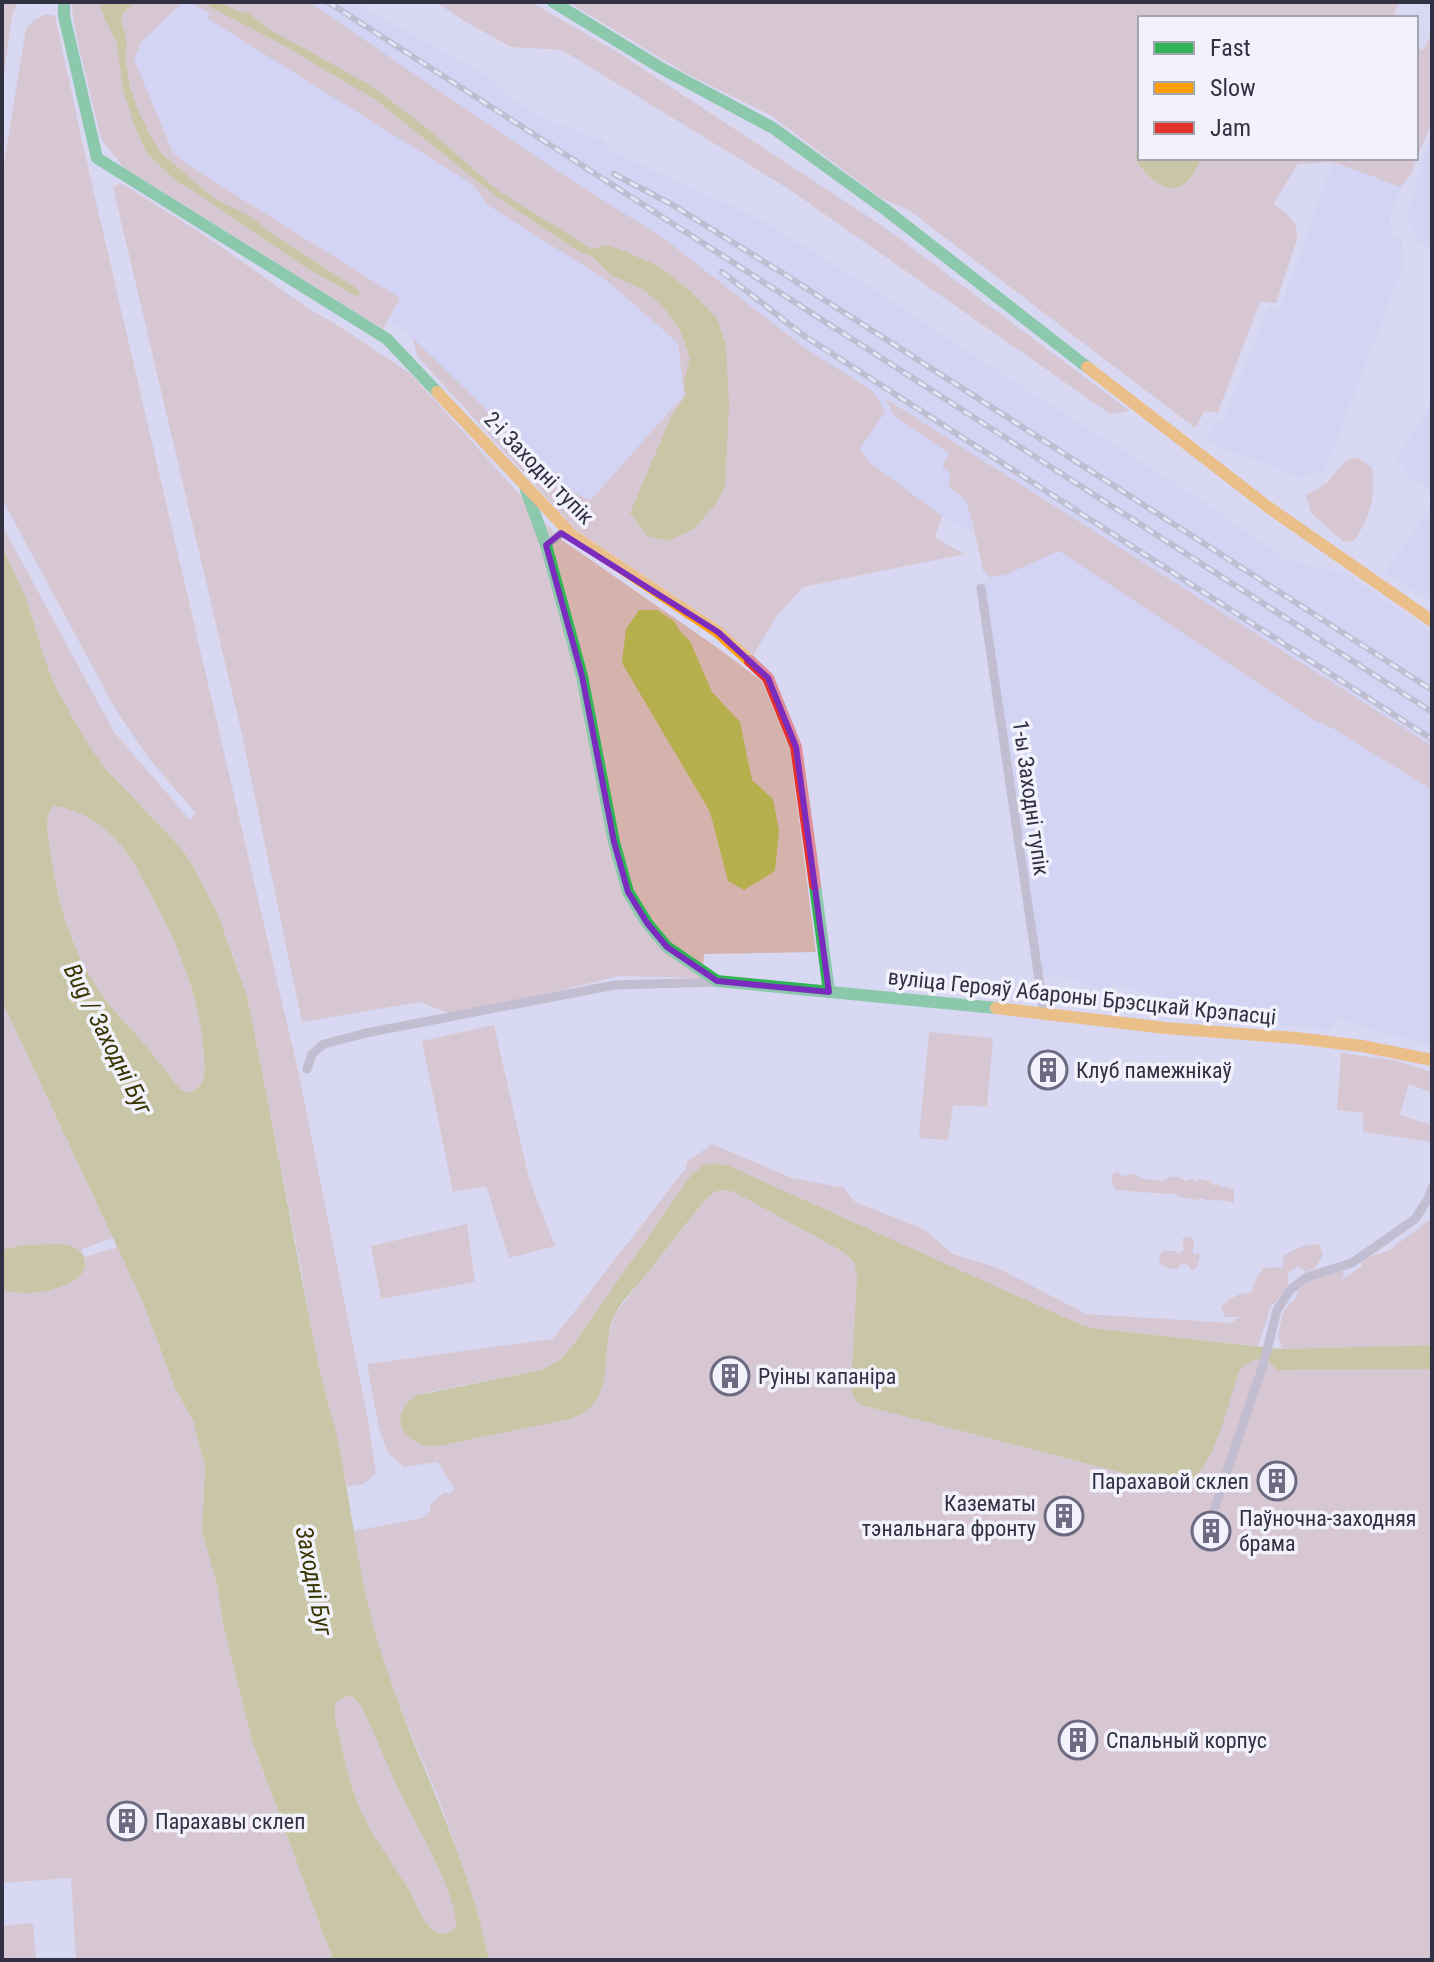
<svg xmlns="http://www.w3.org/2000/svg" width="1434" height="1962" font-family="'Roboto Condensed',sans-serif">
<rect width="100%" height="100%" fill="#d8d8f2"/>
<!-- built -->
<g fill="#ccccf5">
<polygon points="183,2 189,2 217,14 472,184 489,206 605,279 678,343 684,395 590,502 565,487 413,338 388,320 400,298 191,167 173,153 134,59 142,41"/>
<polygon points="265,2 352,2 482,72 511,98 551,122 603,140 609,150 755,217 863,282 1033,394 1203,501 1286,560 1345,573 1432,632 1432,1047 1337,1018 1331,1030 1217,1018 1177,1002 1114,983 1106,990 1056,974 1043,979 1037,969 981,588 989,577 983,570 974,529 965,530 962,527 863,476 843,393"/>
<polygon points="1432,137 1432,249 1420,242 1407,220 1424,154"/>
<polygon points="1333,162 1401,187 1390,214 1391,236 1402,240 1404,264 1325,470 1301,478 1206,441 1215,420 1222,422 1269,307 1279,311"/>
<polygon points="1432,401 1432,492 1410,477 1397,458"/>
<polygon points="1432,504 1432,602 1385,572"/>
</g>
<!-- green -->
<g fill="#d6b2ad">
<polygon points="2,2 17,2 12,16 2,87"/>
<polygon points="71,2 183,2 142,41 134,59 173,153 191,167 400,298 383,329 123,167 101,138 77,39"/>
<polygon points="188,2 307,2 316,7 554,169 666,240 802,346 874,392 885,412 860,449 869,462 942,516 935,538 965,554 803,587 777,616 753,655 720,626 576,530 417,356 413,338 565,487 590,501 684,395 678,343 605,279 489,206 472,184 207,18 210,13"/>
<polygon points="436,2 531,2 619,53 884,227 1130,411 1110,414 787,188 562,50 511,47 464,21"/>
<path d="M568,2H1399L1393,18H1140V158H1416V46L1423,50L1432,33V121L1410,176L1401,187L1333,162L1298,164L1273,204C1287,213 1299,221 1297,239L1276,303L1260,302L1218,412H1204L1195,428L910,211L881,198L770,115L687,74Z"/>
<polygon points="46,14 55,16 84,150 299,1075 368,1420 376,1474 363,1484 347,1486 316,1355 301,1268 247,996 234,958 217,912 193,866 182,849 161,827 103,766 81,733 54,683 45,660 27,601 2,545 2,525 114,732 190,820 196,813 151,761 117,712 2,499 2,176 26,28 34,20"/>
<polygon points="121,183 207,237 308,308 337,325 411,374 559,538 715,646 762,681 790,749 816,952 704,954 702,978 619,976 455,1016 420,1002 302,1022 242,735 113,187"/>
<polygon points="886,399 1432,746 1432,790 1334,729 1312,719 1059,551 1005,575 989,577 983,570 974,529 966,500 949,487 950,473 942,467 949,453 894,416"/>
<path d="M1354,458H1358L1372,468C1376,496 1370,517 1354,541L1344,542L1311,513L1306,496C1313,490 1325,486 1329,481C1339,470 1338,464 1354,458Z"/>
<path d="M53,805C61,807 69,808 77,811C91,816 115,837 124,849C135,864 143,881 152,897C178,945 198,992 203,1047C204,1065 210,1086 188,1093L180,1089C167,1072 154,1056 141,1040C130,1027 118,1016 108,1003C75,959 58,907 51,853C49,839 43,818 53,805Z"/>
<polygon points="2,1001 113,1238 80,1250 85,1257 118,1247 142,1300 175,1388 193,1421 205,1466 202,1531 218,1589 223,1624 252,1741 333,1960 76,1960 71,1878 2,1883"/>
<polygon points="494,1025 529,1179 555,1246 509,1258 486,1186 453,1192 422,1041"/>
<polygon points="929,1032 993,1038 987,1107 953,1105 948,1140 919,1138"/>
<polygon points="1341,1053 1393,1060 1432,1072 1432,1093 1409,1084 1400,1115 1432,1125 1432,1142 1363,1132 1363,1113 1337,1110"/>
<path d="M712,1144L792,1178L844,1188L855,1202L924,1229L953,1254L998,1268L1086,1314L1232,1323L1239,1317H1225L1221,1306C1231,1299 1239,1291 1252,1293L1253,1285L1263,1268L1283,1267V1256C1295,1249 1306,1243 1320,1245L1323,1255L1315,1268L1306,1272L1298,1266L1288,1274V1286L1274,1304H1272L1258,1346L1093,1328L1060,1317L702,1166L691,1175L573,1345L559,1361L541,1370L428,1392L411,1399L402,1411L602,1386L608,1339L615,1314L707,1198C717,1190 724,1188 736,1193L843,1252L854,1262L857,1277L861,1405L1165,1484L1206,1463L1239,1372C1245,1363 1257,1355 1268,1362C1272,1364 1274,1368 1278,1370L1432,1369V1960H489C477,1905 458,1850 438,1798C419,1750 397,1704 382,1656C369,1615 360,1574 354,1531L422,1518L430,1511L431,1503L445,1492L450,1493L455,1489L437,1462L404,1467L388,1453L379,1429L367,1364L553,1339L686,1168L687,1162Z"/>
<path d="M1118,1171L1121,1176L1135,1174L1143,1179L1164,1181C1172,1174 1177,1176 1185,1181L1192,1179L1195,1182L1200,1179L1210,1181L1214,1186L1217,1183L1222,1188L1227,1186L1230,1189L1234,1188V1203C1223,1198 1211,1203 1201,1198L1197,1200L1179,1197L1176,1194C1169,1194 1117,1191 1115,1189C1112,1185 1113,1180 1111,1176Z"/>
<polygon points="1432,1218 1432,1345 1282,1349 1278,1335 1284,1310 1295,1299 1298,1290 1310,1280 1342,1270 1344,1273 1341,1280 1355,1271 1357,1268 1362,1267 1361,1263 1370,1256 1388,1251"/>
<polygon points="467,1224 475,1282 381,1299 371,1246"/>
<polygon points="1190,1236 1194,1240 1194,1246 1192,1252 1194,1254 1199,1253 1200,1256 1197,1267 1192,1270 1188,1265 1180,1264 1178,1268 1170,1269 1160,1264 1159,1256 1163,1251 1176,1251 1178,1254 1184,1250 1182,1239"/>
<path d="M347,1696L353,1697L362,1707L442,1876L454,1905L457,1917L456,1927C450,1933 443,1936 435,1931C421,1923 417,1903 409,1890C396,1869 381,1849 369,1827C354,1800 346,1768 340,1739C337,1727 333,1714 336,1702Z"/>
<polygon points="33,1923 36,1960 2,1960 2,1926"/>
</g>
<!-- water -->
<g fill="#b6af4d" fill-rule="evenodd">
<polygon points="99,2 135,2 123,13 121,22 125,34 127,47 125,56 130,87 138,110 151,137 162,154 215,199 250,216 271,233 359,290 358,297 305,267 189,188 178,183 146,152 134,124 123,90 117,43 105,20"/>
<polygon points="201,2 219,2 238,11 250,14 269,29 370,85 428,129 497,190 592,249 605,245 622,250 660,267 689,290 717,318 726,345 729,406 725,487 715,505 694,529 667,541 647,536 630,513 671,417 686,395 684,382 690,358 679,328 663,307 644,290 611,275 592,256 576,250 497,197 376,100 281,44"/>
<path d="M1140,139V158H1201C1189,188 1172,200 1146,173C1142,168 1137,164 1136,157C1135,151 1138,145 1140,139Z"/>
<path d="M2,545L27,601L45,660L54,683L81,733L103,766L161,827L182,849L193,866L217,912L247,996C271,1115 293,1233 316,1352C322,1384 332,1414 339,1446C351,1505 357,1565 373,1624C403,1738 466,1843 489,1960H333L252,1741L223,1624L218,1589L202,1531L205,1466L193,1421L175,1388L142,1300L2,1001ZM53,806C81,809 107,827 124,849C135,863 143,881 152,897C178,945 198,992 203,1047C204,1065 210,1086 188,1093L180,1089C167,1072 154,1056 141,1040C130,1027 118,1016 108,1003C75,960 58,907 51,854C49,839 43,818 53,806ZM347,1696L353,1697L362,1707C374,1733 385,1760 397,1786C412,1817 459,1897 456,1927C450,1933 443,1936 435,1931C421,1923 417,1903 409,1890C396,1868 381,1849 369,1827C354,1800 346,1768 340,1739C337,1727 333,1714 336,1702Z"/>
<polygon points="639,610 657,610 674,621 680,631 690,641 712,692 740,722 752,780 773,799 779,831 775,871 744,890 728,881 710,812 622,663 626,629"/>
<path d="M715,1163L729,1166L1077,1323L1093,1328L1282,1349L1432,1345V1369L1278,1370C1274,1368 1272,1364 1268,1362C1257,1355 1245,1363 1239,1372C1229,1400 1216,1458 1195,1477C1186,1484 1176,1485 1165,1484L861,1405L853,1397L851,1388L857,1277L854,1262L843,1252L736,1193C724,1188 716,1190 707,1198C685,1225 664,1252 642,1280C632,1292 618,1304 613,1319C599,1356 618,1403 570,1419L438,1446C404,1449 384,1413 418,1395L541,1370L559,1361L573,1345L691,1175L702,1166Z"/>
<path d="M63,1244C74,1246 85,1250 85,1263C86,1284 45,1293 28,1293C19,1293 11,1291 2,1292V1250L23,1245Z"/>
</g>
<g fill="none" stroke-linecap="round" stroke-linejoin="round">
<!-- street -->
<g stroke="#a69ba8" stroke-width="9">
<polyline points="546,545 561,533 572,535"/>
<polyline points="981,588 1044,1013"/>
<polyline points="307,1069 312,1054 324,1044 366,1033 615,985 720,982"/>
<polyline points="1214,1510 1263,1365 1277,1310 1290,1290 1307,1277 1352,1263 1415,1219 1428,1199 1432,1188"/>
</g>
<!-- fast -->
<g stroke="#30b455" stroke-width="12">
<polyline points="64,2 64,16 97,158 387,339 437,392"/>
<polyline points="553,2 661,68 773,128 886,210 1087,367"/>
<polyline points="526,490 546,545 582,676 614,842 628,892 647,923 667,947 717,981 996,1008"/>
<polyline points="815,885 829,992"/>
</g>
<!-- slow -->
<g stroke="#ff9f0a" stroke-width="12">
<polyline points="1087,367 1268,507 1432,621"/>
<polyline points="437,392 572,535 718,632 750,661"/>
<polyline points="996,1008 1166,1028 1296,1038 1362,1046 1432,1060"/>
</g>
<!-- jam -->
<polyline stroke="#e5322d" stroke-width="12" points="750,661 768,678 796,747 815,885"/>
<defs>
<g id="rail">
<polyline points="328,2 1432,712"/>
<polyline points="614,174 671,204 792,279 1432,690"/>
<polyline points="722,272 803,335 1432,739"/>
</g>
</defs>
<!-- rail casing -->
<use href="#rail" stroke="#a19cab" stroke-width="6"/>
<!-- rail -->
<use href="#rail" stroke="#f2f2fc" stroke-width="3" stroke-dasharray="9" stroke-linecap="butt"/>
</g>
<!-- marked area -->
<path d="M0 0H1434V1962H0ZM561,533L718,632L768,678L796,747L829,992L717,981L667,947L647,923L628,892L614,842L582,676L546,545Z" fill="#d8d8f2" fill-opacity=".55" fill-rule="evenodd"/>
<path fill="none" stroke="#7b2cbf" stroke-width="6" stroke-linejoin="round" d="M561,533L718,632L768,678L796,747L829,992L717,981L667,947L647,923L628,892L614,842L582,676L546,545Z"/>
<!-- icons -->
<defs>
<symbol id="building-ring" viewBox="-11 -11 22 22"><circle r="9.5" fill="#f2f2fc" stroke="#6c6b81" stroke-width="1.5"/><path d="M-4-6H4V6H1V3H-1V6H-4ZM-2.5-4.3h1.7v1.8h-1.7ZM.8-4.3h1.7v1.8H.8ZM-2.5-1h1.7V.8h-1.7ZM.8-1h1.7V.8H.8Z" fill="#6c6b81"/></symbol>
</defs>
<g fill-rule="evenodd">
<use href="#building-ring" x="1026" y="1048" width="44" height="44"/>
<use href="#building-ring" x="708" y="1354" width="44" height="44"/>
<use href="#building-ring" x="1255" y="1459" width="44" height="44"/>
<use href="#building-ring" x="1042" y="1494" width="44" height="44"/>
<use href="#building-ring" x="1189" y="1509" width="44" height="44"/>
<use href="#building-ring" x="1056" y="1718" width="44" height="44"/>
<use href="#building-ring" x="105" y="1799" width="44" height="44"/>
</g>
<g text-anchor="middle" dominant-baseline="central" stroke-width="7" stroke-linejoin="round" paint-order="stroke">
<!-- street labels -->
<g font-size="22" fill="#323144" stroke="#f2f2fc">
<text transform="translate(539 468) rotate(46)">2-і Заходні тупік</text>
<text transform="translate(1031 798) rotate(82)">1-ы Заходні тупік</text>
<text transform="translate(1082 997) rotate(6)">вуліца Герояў Абароны Брэсцкай Крэпасці</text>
</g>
<!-- poi labels -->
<g font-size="22" fill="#323144" stroke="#f2f2fc" text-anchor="start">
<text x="1076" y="1070">Клуб памежнікаў</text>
<text x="758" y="1376">Руіны капаніра</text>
<text x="1249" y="1481" text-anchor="end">Парахавой склеп</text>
<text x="1036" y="1503" text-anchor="end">Казематы<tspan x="1036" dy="25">тэнальнага фронту</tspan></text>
<text x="1239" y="1518">Паўночна-заходняя<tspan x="1239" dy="25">брама</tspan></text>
<text x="1106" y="1740">Спальный корпус</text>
<text x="155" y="1821">Парахавы склеп</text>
</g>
<!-- water labels -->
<g font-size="24" font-style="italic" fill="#393500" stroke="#f2f2fc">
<text transform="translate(108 1039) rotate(63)">Bug / Заходні Буг</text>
<text transform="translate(314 1581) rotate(79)">Заходні Буг</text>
</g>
</g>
<!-- border -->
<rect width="1434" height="1962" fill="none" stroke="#323144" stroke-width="8"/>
<!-- legend -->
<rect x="1138" y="16" width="280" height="144" fill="#f2f2fc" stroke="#a5a5b2" stroke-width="2"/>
<rect x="1154" y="42" width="40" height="12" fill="#30b455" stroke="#a5a5b2" stroke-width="2"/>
<text x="1210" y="56" font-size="24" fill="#323144">Fast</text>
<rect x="1154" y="82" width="40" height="12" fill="#ff9f0a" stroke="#a5a5b2" stroke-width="2"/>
<text x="1210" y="96" font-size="24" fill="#323144">Slow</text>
<rect x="1154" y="122" width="40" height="12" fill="#e5322d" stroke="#a5a5b2" stroke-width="2"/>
<text x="1210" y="136" font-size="24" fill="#323144">Jam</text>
</svg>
